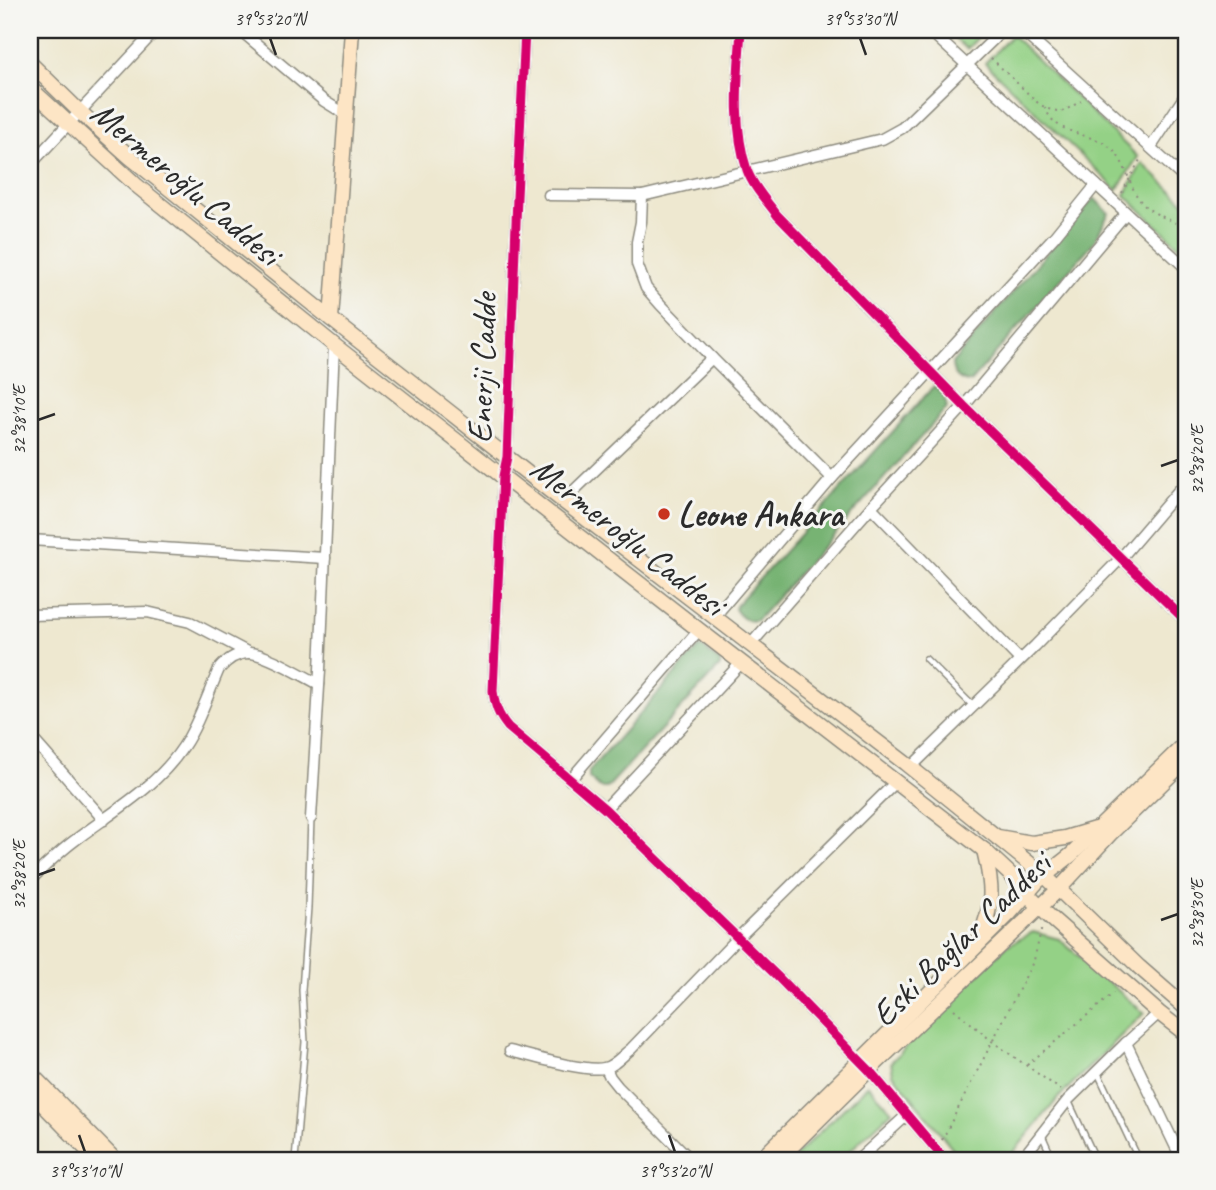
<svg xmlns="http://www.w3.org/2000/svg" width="1216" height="1190" font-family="Caveat,sans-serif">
<rect width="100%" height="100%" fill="#f6f6f2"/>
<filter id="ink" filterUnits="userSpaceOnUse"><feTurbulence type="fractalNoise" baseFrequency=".0143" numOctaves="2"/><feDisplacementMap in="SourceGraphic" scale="14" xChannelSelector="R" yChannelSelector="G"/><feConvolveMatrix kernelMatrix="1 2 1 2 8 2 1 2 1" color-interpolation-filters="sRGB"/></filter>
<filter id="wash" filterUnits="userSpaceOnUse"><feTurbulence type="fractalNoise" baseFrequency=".00686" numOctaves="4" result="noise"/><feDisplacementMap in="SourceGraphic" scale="28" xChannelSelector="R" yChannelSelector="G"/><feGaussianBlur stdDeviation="1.57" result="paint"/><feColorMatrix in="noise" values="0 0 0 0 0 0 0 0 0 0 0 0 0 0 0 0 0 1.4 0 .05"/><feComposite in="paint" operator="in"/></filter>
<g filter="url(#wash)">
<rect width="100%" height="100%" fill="#eee8d0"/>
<!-- green -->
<g fill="#94d186" stroke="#607e58" stroke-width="2">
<polygon points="945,30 985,30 967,49"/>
<polygon points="1012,35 1138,157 1117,190 985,63"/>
<polygon points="1142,163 1186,204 1186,253 1125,195"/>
<polygon points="1033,932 1059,939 1144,1013 1060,1096 1007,1160 962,1160 893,1074 891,1062 1006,946"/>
<polygon points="868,1085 892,1111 840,1160 791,1160"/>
</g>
<!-- forest -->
<g fill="#77b373" stroke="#516f4f" stroke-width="2">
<path d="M1094,198L1109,213L1094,242L970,382C959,381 952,374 952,363Z"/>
<path d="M934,386L944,395L947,408L757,620C747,623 740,617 735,609L737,604Z"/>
<polygon points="699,647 703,648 720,662 720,666 607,788 600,788 589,778 589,771"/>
</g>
</g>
<g filter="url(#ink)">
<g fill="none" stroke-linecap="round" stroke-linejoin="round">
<defs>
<g id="lane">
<polyline points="30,141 42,153"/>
<polyline points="926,659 973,706"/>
<polyline points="1097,1071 1139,1160"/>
<polyline points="1068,1100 1096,1160"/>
<polyline points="1042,1135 1053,1160"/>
<polyline points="295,1160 305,1042 302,990 308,907 311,818"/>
</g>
<g id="street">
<polyline points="240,30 324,101 345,114"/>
<path d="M525,30L517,197L507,457L503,476L493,691C495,706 498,715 508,727L605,809L777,976L869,1070L945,1160"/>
<path d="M741,30C738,76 732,125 747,170C753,187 767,201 777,215L964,406L1186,621"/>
<polyline points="929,30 1186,268"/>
<polyline points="1021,30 1186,180"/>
<polyline points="1151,147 1186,94"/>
<polyline points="30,165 156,30"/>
<polyline points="549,195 642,196 882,139 902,128 1003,30"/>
<polyline points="642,196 641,222 637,242 637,264 646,288 660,304 712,358 832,478"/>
<polyline points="563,501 712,358"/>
<polyline points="871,507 1020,660"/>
<polyline points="30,540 325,558"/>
<polyline points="30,615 147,612 190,622 249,653"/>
<polyline points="715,616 832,478 1054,237 1096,185"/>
<polyline points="751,644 871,507 964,406 1126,213"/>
<polyline points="30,736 104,820"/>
<polyline points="911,767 1035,646 1121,558 1186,482"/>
<polyline points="570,780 699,630"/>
<polyline points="605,809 741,663"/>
<polyline points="311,818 320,670 334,345"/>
<path d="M30,880C44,867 58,853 74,841C112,812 156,788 183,747C198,725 208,694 219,669C226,661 236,653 248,653C264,652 303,676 319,684"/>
<polyline points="1126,1043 1182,1160"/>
<path d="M510,1051C531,1056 584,1072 604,1068C613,1067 623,1055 631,1049L738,938L896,782"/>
<polyline points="606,1068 610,1077 618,1087 691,1160"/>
<polyline points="858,1160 907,1115"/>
<polyline points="1021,1160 1068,1100 1126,1043 1159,1013"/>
</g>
<g id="secondary">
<polyline points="30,63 79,111 130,157 331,319 563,501 905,763 1045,876 1139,967 1186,1008"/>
<polyline points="30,88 136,185 334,345 699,630 984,850 1012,876 1027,894 1049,916 1159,1013 1186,1034"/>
<polyline points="331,319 352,30"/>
<polyline points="998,837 1032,843 1065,838 1095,829"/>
<path d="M979,940C994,903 993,888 984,850"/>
<polyline points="30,1073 115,1160"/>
<polyline points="30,1091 97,1160"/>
<polyline points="760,1160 1010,913 1038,881 1071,855 1186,743"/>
<polyline points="778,1160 869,1070 1059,889 1110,834 1186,760"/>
</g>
</defs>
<!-- lane casing -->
<use href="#lane" stroke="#8c8a7e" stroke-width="8"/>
<!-- street casing -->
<use href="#street" stroke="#8c8a7e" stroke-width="13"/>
<!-- secondary casing -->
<use href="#secondary" stroke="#8c8a7e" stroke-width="17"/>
<!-- path -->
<g stroke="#8c8a7e" stroke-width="2" stroke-dasharray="2 5" stroke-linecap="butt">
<polyline points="969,30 976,41"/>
<polyline points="991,58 1039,104 1048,109 1062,112 1081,101"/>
<path d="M1045,107C1054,135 1087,132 1107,145C1129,161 1127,188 1144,205C1154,215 1173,220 1186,229"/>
<polyline points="1122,193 1141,158"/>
<polyline points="954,1009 993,1042 1061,1090"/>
<polyline points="1027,1065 1114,993"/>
<polyline points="942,1140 1034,960 1042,927"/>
</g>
<!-- lane -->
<use href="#lane" stroke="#fff" stroke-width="5"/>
<!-- street -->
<use href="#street" stroke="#fff" stroke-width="10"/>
<!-- secondary -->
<use href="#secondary" stroke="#fde5c5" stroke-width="14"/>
<defs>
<g id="cycleway">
<path d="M525,30L517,197L507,457L503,476L493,691C495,706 498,715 508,727L605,809L777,976L869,1070L945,1160"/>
<path d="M741,30C738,76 732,125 747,170C753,187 767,201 777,215L964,406L1186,621"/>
</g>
</defs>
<!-- cycleway casing -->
<use href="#cycleway" stroke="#f6f6f2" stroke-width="13"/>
<!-- cycleway -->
<use href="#cycleway" stroke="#d6006c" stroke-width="9"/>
</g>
</g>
<!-- ticks -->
<path fill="none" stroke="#2b2b2b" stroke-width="2.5" d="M270,38L276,55M860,38L866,55M38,420L55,414M1161,466L1178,460M38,875L55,869M1161,920L1178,914M79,1135L85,1152M669,1135L675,1152"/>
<!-- markers -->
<circle fill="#c8321e" stroke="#f6f6f2" stroke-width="2.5" cx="664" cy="514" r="7"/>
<g text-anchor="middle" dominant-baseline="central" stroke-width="6" stroke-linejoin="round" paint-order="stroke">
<!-- street labels -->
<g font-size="35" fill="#2b2b2b" stroke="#f6f6f2">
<text transform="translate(186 183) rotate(40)">Mermeroğlu Caddesi</text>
<text transform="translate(482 368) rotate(-88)">Enerji Cadde</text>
<text transform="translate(628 536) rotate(38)">Mermeroğlu Caddesi</text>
<text transform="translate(961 939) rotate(-44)">Eski Bağlar Caddesi</text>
</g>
<!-- poi labels -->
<g font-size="35" font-weight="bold" fill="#2b2b2b" stroke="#f6f6f2" text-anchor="start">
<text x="678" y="514">Leone Ankara</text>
</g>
</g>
<!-- margin -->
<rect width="1216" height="1190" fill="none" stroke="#f6f6f2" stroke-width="77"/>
<rect x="38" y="38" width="1140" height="1114" fill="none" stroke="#2b2b2b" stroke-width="2.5"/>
<g font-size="18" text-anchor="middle" fill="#2b2b2b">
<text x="270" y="25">39°53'20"N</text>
<text x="860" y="25">39°53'30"N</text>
<text transform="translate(19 420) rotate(-90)" y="6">32°38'10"E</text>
<text transform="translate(1197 460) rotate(-90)" y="6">32°38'20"E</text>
<text transform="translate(19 875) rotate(-90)" y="6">32°38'20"E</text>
<text transform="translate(1197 914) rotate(-90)" y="6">32°38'30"E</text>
<text x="85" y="1177">39°53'10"N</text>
<text x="675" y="1177">39°53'20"N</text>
</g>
</svg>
